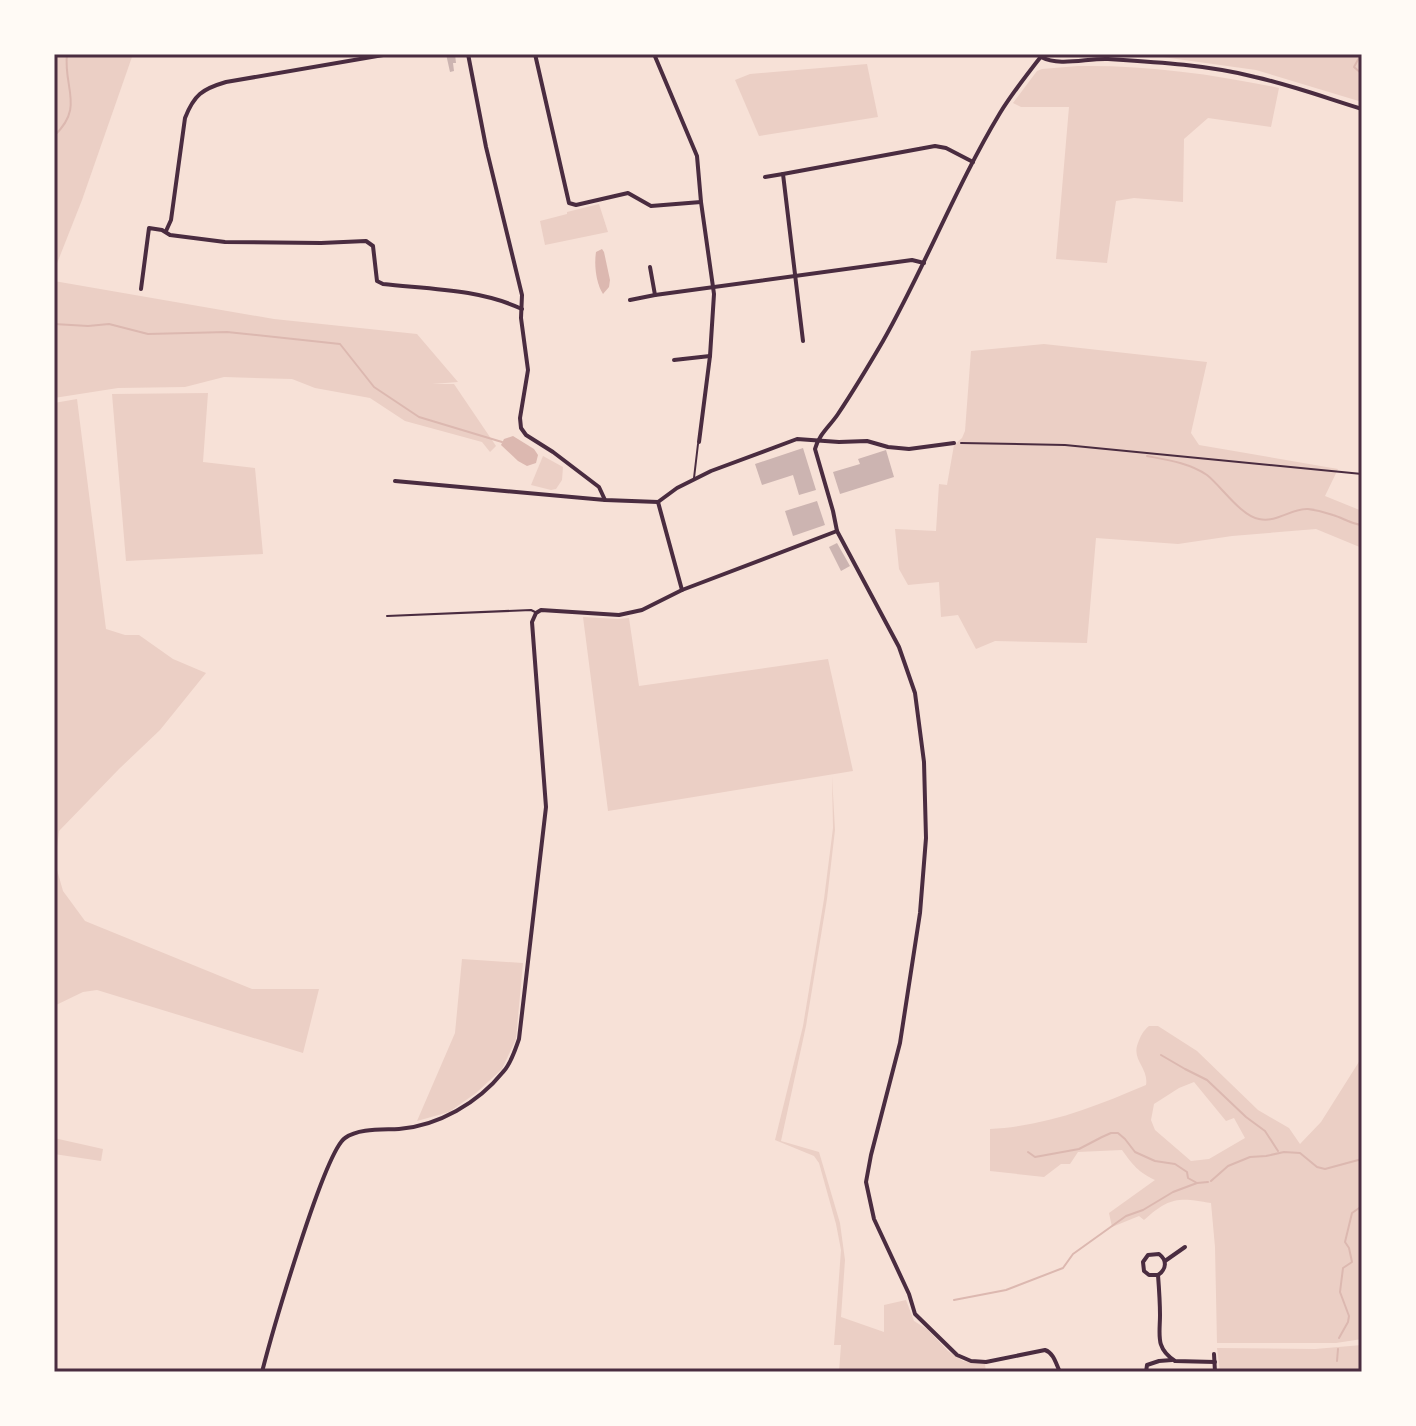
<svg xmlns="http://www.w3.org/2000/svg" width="1416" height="1426" font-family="'Nunito Sans',sans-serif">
<rect width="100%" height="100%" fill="#f7e1d7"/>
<!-- green -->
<g fill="#ebcfc5" fill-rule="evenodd">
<polygon points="54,54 133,54 82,200 54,271"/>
<polygon points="1141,54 1362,54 1362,102 1256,70"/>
<polygon points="867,64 878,117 759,136 735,80 750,74"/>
<path d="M1078,66C1146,65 1213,74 1279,88L1271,127L1208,118L1184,139L1183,202L1134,198L1116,201L1107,263L1056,259L1069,107H1021L1013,103L1037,71L1042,69Z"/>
<polygon points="599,204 608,232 545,245 540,221 567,214 567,212"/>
<polygon points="54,281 274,319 417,334 458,382 432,384 454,384 496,446 490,452 482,442 405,421 370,398 315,388 292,379 224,377 185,387 118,388 54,398"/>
<polygon points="1044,344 1207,362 1191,433 1199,445 1338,469 1325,496 1362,511 1362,548 1316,529 1232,536 1178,544 1096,538 1087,643 995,641 976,649 958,615 941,617 939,582 908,585 899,569 895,529 936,531 939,484 947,485 954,445 962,438 965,431 971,351"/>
<polygon points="208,393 203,462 255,468 263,554 126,561 112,394"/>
<polygon points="77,399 106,629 125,635 139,635 173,659 206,673 160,730 119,769 59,831 55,863 63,891 85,921 252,989 319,989 303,1053 97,990 83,992 54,1006 54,403"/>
<polygon points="543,456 563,467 562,480 556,489 551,490 531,485"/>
<polygon points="583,617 618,619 629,618 639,686 828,659 853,771 608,811"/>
<polygon points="832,776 835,830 827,899 806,1026 781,1141 819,1152 840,1223 845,1260 841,1317 884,1332 884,1305 906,1300 914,1321 927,1329 948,1351 963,1361 985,1364 986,1372 839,1372 841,1345 834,1345 841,1250 836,1224 819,1163 814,1156 775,1140 803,1026 824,899 833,828"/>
<polygon points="462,959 523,963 516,1039 502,1069 476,1093 449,1112 417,1121 455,1033"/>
<path d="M1149,1026H1158L1197,1051L1258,1110L1289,1128L1300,1144L1321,1122L1362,1057V1339L1336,1343H1217L1215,1247L1211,1203C1179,1197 1169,1197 1144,1220L1139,1216L1112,1227L1109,1213L1155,1180C1138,1172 1133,1165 1122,1150L1078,1152L1070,1164H1061L1044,1177L990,1171V1129C1047,1126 1094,1107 1146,1085C1149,1068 1131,1060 1138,1043C1141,1035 1143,1031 1149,1026ZM1194,1082L1226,1121L1234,1118L1245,1138L1209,1159L1191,1161L1155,1130L1151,1120L1154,1104L1179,1088Z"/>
<polygon points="54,1138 103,1149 101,1161 54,1154"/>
<polygon points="1362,1345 1362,1372 1315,1372 1314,1370 1220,1372 1217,1348 1315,1349"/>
</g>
<!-- water -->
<g fill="#dcb8b0">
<path d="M602,249L604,252L610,280L609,287L603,294C596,283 594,265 596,252Z"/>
<polygon points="513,436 534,449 538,455 536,463 527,466 518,461 501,445 504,439"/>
</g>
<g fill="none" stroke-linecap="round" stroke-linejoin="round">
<!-- stream -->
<g stroke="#dcb8b0" stroke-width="2">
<polyline points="1359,54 1360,56 1354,67 1362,74"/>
<path d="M54,136C85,107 63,88 67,54"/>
<polyline points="54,324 88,326 109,324 148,334 227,332 340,344 374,387 419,417 502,442"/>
<path d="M1147,456C1168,460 1189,463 1207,475C1221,486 1241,516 1259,519C1277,523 1292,508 1308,509C1316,510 1325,512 1333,515C1343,518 1351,524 1362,525"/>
<polyline points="1161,1055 1185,1069 1207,1080 1246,1117 1265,1131 1278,1151"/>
<polyline points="1028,1152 1035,1157 1079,1149 1102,1137 1111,1133 1118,1133 1125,1139 1135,1152 1155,1161 1175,1164 1187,1172 1188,1178 1197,1183"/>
<polyline points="1211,1181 1228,1166 1250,1157 1266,1156 1284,1152 1300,1153 1317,1167 1325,1169 1362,1159"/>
<polyline points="954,1300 1006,1290 1063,1268 1073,1254 1126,1216 1143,1210 1173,1192 1197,1183 1208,1182"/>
<polyline points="1339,1338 1348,1322 1349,1316 1340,1292 1343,1268 1352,1262 1349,1248 1345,1242 1352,1213 1362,1206"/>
<polyline points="1337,1361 1338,1349"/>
</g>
</g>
<!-- building -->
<g fill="#ccb4b1">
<polygon points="446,54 455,54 456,63 453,63 454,71 450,72"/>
<polygon points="803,448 816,490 799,495 793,475 762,485 755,464"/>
<polygon points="886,450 894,477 840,494 833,472 860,464 858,459"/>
<polygon points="817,501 825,525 793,536 785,511"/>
<polygon points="837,543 850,566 841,571 829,547"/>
</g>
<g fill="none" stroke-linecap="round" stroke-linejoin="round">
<!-- path -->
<polyline stroke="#4a2c40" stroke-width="2" points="961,443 1065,445 1362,474"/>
<!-- service -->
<g stroke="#4a2c40" stroke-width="2">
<polyline points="694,478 698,444"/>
<polyline points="387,616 531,610 535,612"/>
</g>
<!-- minor -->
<g stroke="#4a2c40" stroke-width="4">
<polyline points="468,54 486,147 522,295 521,318 528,370 520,418 521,428 526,435 553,452 599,487 605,500"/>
<polyline points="535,54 569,203 576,205 628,193 651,206 701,202"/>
<polyline points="654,54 697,156 701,202 714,294 710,356 699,442"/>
<path d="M1043,54C1028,73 1013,92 1000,113C956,186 925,267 883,341C869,365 854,390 838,414C830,426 819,434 815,449L833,511L837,531L899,647L915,693L924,762L926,838L920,913L900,1043L871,1155L866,1182L874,1219L909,1294L915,1314L957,1355L971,1361L986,1362L1045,1350C1054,1353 1056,1364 1060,1372"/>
<path d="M1041,57C1060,67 1087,58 1108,59C1156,62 1208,65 1255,77C1291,85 1326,98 1362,109"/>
<polyline points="765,177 783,174"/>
<path d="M166,231L171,220L185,118C194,95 202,89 226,82L389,54"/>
<polyline points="650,267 655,295"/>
<path d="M141,289L149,228L162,230L170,235L225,242L321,243L366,241L373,246L377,281L383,284C429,289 479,289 522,309"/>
<polyline points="630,300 655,295 912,260 924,263"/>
<polyline points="803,341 783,174 935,146 946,148 973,162"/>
<polyline points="674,360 710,356"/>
<polyline points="395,481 605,500 658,502 677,488 711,471 797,439 839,442 867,441 888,447 909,449 954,443"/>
<polyline points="658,502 682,590"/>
<polyline points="1165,1261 1185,1247"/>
<path d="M1158,1275H1149L1144,1271L1143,1262L1148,1255L1159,1254C1167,1260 1167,1269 1158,1275C1159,1288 1160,1302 1160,1315C1160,1335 1155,1348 1175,1361L1215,1362"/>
<polyline points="1214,1354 1215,1372"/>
<path d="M262,1372C271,1337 324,1152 345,1138C359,1128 383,1130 399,1129C438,1126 478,1103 503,1072C511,1064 515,1050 519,1039L546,807L532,622L536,613L541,610L619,615L642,610L682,590L837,531"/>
<polyline points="1146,1372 1147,1365 1159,1361 1172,1360"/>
</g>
</g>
<!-- border -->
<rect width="1416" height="1426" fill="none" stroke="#fffaf5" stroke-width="112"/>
<rect x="56" y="56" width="1304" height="1314" fill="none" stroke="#4a2c40" stroke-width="3"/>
</svg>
